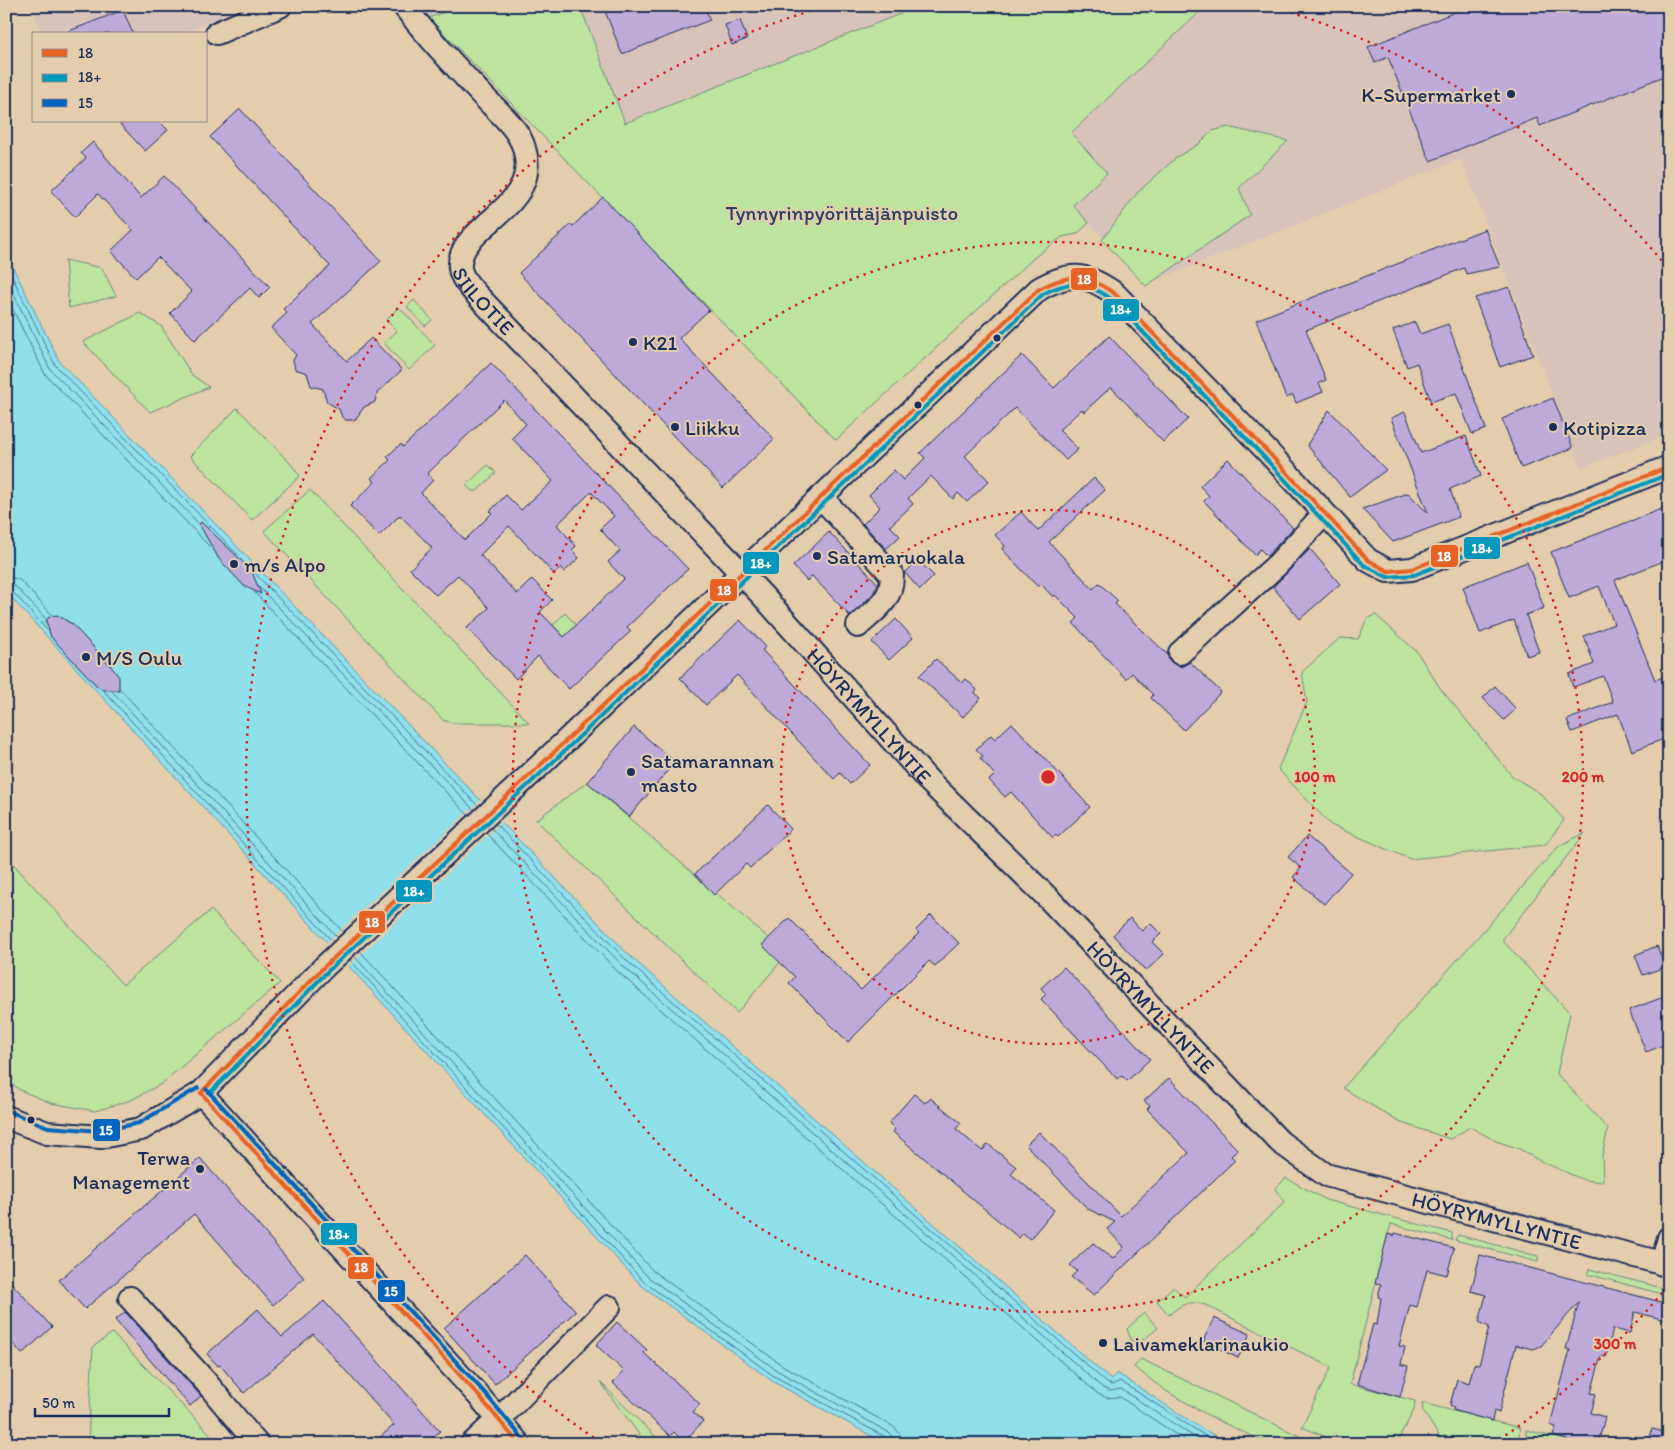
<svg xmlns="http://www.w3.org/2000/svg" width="1675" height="1450" font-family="Itim,sans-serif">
<rect width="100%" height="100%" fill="#e3cdac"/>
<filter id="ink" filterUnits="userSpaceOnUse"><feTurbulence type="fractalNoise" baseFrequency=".02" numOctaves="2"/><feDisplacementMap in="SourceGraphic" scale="10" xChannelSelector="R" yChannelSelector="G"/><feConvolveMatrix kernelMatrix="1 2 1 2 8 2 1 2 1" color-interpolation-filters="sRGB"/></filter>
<g filter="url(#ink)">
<!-- built -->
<g fill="#d8c3ba">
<polygon points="31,6 250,6 180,34 42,34"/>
<polygon points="426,6 459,6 429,18"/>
<polygon points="580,6 920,6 625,123"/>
<polygon points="1206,6 1669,6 1669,434 1581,468 1461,159 1147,284 1073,206 1071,133"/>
</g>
<!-- green -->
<g fill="#bce49f" stroke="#6c8a7e">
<polygon points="459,6 580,6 625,123 920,6 1206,6 1071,133 1107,173 1073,205 1089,223 1077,234 1062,237 1036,256 836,440 429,18"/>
<polygon points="1228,127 1288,141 1239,188 1250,215 1146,286 1102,240 1138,192 1177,157 1199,144 1212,131"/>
<polygon points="65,260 102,268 116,296 69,308"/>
<polygon points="414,300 432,320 425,326 407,307"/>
<polygon points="399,307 435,345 409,370 384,343 397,331 386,320"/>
<polygon points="140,313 161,326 192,375 209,387 150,412 83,342"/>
<polygon points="237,408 290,463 300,476 252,520 190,456"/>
<polygon points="488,465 496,473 477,491 472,491 466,485"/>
<polygon points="310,490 529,723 453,723 443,720 264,531"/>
<polygon points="565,613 580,629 568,641 553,625"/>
<polygon points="1376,615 1417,652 1440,688 1512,776 1541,794 1564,820 1545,845 1410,859 1331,825 1278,769 1307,702 1302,672 1340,638 1358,639 1367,619"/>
<polygon points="587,782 787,954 737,1013 536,820"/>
<polygon points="1585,833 1502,940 1570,1013 1557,1074 1608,1129 1602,1156 1603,1182 1584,1180 1538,1160 1520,1149 1496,1141 1470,1127 1450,1139 1399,1122 1343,1088 1559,846"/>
<polygon points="6,856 123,985 211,910 280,983 161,1084 131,1100 95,1111 51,1103 20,1090 6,1079"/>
<path d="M1286,1178L1326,1200L1452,1233V1240L1391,1224L1388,1234L1350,1384L1415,1401L1414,1410L1396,1444H1347L1342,1442L1343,1439L1333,1436L1331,1439L1302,1427L1331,1367L1205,1305C1189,1300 1181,1304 1169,1315L1157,1301L1173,1287L1185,1297L1285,1202L1275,1189Z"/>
<polygon points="1458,1235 1538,1256 1538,1262 1455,1240"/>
<polygon points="1589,1269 1666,1289 1666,1295 1587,1274"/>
<polygon points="1144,1313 1158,1328 1134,1347 1127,1329"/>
<polygon points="112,1333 211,1435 200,1444 88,1444 93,1347"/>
<polygon points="1141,1359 1299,1436 1319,1444 1267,1443 1215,1419 1166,1391 1134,1367"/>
<polygon points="600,1382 663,1444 648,1444 644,1441"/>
<polygon points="1422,1403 1520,1428 1519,1436 1523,1442 1444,1444 1423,1411"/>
<polygon points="1526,1430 1581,1444 1534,1444 1526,1435"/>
</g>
<!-- water -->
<polygon fill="#8edfea" stroke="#6099b2" points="6,253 59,361 631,957 1111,1380 1117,1373 1196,1425 1230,1444 886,1444 772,1381 641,1285 6,592"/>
<!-- pier -->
<polygon fill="#e3cdac" points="482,799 503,821 347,968 325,944"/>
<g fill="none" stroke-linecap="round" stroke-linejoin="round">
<!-- shore -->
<g stroke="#497596" stroke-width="1">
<polyline points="6,264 55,365 238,555"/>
<polyline points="6,278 50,369 198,523"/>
<polyline points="6,296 45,374 210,547"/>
<polyline points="248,566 478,806"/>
<polyline points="6,576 20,580 52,615"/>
<polyline points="6,583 16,587 46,619"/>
<polyline points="259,587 474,810"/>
<polyline points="6,589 12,591 47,630"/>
<polyline points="254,592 468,815"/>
<polyline points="120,689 343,932"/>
<polyline points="104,691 333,942"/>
<polyline points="112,691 337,937"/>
<polyline points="496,824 627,961 1107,1383 1112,1385 1120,1381 1218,1444"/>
<polyline points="491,828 623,966 1103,1388 1110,1391 1121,1389 1205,1444"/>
<polyline points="486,833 618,972 1098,1394 1107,1398 1120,1397 1190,1444"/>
<polyline points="360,951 653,1271 782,1365 894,1427 900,1434 902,1444"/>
<polyline points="354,956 648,1277 778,1371 888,1432 893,1437 894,1444"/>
<polyline points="350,960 644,1282 774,1376 885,1437 888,1444"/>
</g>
</g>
<!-- building -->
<g fill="#beabda" stroke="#1b2f5e" fill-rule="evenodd">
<polygon points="603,6 704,6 710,20 622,54"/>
<polygon points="1470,6 1669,6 1669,74 1540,126 1537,118 1430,161 1388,57 1375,63 1368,47"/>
<polygon points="123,10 133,34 65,34 64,33"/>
<polygon points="740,20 747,39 732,45 725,25"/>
<polygon points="240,109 381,261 312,324 347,361 371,338 402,370 377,393 375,402 364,407 355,420 346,420 342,417 339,409 327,402 323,389 311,386 307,373 295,369 293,360 296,355 271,328 287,313 283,309 330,266 210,137"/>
<polygon points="117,121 159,121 168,130 145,151"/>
<polygon points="93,142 141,198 164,176 270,287 259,298 250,288 195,340 170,313 192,292 158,257 136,278 111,251 133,230 98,194 75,217 51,191 86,158 81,153"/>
<polygon points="603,197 709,310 679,338 774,439 723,488 519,273 571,224 573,226"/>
<polygon points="1485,229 1500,267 1466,274 1464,268 1306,330 1326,380 1319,383 1323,392 1296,403 1293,395 1286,398 1256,320"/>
<polygon points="1509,287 1533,355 1500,367 1475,298"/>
<polygon points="1415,322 1420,334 1448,324 1486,429 1472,434 1456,393 1431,402 1417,363 1407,367 1393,330"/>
<polygon points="1109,336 1188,419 1163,442 1111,387 1084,412 1082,409 1059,430 1078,449 1066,460 1015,408 965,456 989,481 967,502 958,493 953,499 931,476 908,498 913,504 890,526 900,536 886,549 863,524 880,507 869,495 894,470 903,480 925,458 920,453 1022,355 1054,388"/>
<path d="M491,363L688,569L627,627L631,631L569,689L538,656L516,679L467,628L489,608L458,575L436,595L410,569L432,548L400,515L379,536L350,506L375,482L371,478L390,460L387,457L394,450L401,444L403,447ZM504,400L526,424L512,438L553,481L521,510L506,495L490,511L492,513L465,540L421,493L433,480L427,474ZM591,492L614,516L600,529L620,551L608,562L624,579L564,637L540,612L552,600L532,579L517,594L480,555L509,526L554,574L561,568L564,572L579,558L572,550L576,546L557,525Z"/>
<polygon points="1553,398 1573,448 1521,468 1502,419"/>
<polygon points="1329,410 1386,470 1350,497 1307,445"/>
<polygon points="1405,412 1421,453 1466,436 1481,476 1450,489 1459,517 1393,542 1362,509 1408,493 1428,513 1391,418"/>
<polygon points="1228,459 1293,528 1267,556 1260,549 1255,555 1204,501 1209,496 1200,486"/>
<polygon points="1094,478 1105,490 1049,542 1093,589 1099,583 1118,601 1115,604 1167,654 1171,662 1181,667 1190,662 1221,692 1184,730 1151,698 1153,695 1132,673 1126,679 1073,623 1078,618 1055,595 1053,597 1041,584 1038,587 1002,549 1005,546 995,535 1021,512 1038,531"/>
<polygon points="1669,506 1669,559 1615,580 1655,680 1663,677 1669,691 1669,737 1632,751 1618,714 1572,732 1567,720 1613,702 1603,676 1573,687 1569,674 1594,664 1584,636 1614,624 1599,586 1569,598 1551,552"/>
<polygon points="201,522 240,559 252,572 261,594 244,586 219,559 199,524"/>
<polygon points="829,532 878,584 872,595 850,616 812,576 807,581 793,566"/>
<polygon points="1310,549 1340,584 1300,619 1273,587"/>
<polygon points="918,560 934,576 920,590 905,573"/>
<polygon points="1527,562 1544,608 1526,615 1539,652 1527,656 1514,620 1480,633 1463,587"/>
<polygon points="57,615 72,624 110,665 119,677 119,690 103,690 97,686 51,637 46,621 49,617"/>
<polygon points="896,619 913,638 889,660 872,642"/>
<polygon points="740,620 766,647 762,650 870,765 850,784 840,773 834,779 737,675 706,705 680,678"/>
<polygon points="936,659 962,683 966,679 977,690 975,693 981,698 963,717 919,676"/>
<polygon points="1495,686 1516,709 1504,720 1483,698"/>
<polygon points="1012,723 1090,807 1058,837 1056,835 1053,838 1011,792 1005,797 989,780 995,775 980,758 983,756 976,749 991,735 995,739"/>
<polygon points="634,727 675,762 629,817 587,782"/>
<polygon points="768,805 791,829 750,868 746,864 714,895 695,874"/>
<polygon points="1307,836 1351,873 1324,904 1293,877 1301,868 1288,857"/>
<polygon points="931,915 959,943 935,966 929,961 848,1042 789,983 795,977 762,945 789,918 861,990 919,933 916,930"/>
<polygon points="1130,918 1142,931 1150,923 1161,934 1152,942 1164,954 1146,971 1113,935"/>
<polygon points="1657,946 1665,967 1643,975 1635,955"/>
<polygon points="1064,967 1150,1059 1127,1081 1122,1076 1117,1079 1041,999 1046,994 1041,988"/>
<polygon points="1669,995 1669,1043 1646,1052 1629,1010"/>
<polygon points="1169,1078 1238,1150 1231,1156 1235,1160 1094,1295 1071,1277 1077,1271 1070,1265 1093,1243 1113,1259 1124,1247 1107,1229 1115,1222 1088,1209 1026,1145 1039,1132 1121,1216 1189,1153 1147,1109 1150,1106 1144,1101"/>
<polygon points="914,1094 925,1103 930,1098 961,1123 956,1129 982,1151 988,1144 1016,1167 1011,1174 1054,1210 1030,1239 1023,1233 1019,1238 893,1132 895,1129 889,1123"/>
<polygon points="200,1158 304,1278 273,1305 194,1214 85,1309 59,1280"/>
<polygon points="1395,1233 1454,1248 1447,1275 1427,1270 1417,1307 1410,1305 1399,1346 1405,1347 1401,1364 1408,1366 1400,1397 1357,1384 1373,1324 1377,1325 1381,1298 1378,1297 1381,1284 1375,1283 1388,1234 1394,1236"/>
<polygon points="525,1255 576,1311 495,1384 444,1328"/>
<polygon points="1480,1255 1669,1304 1669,1321 1635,1312 1630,1333 1613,1329 1606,1357 1601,1356 1591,1393 1596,1394 1591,1413 1605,1417 1598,1444 1581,1444 1553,1436 1556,1427 1550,1425 1570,1350 1566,1349 1579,1302 1541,1346 1533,1349 1516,1345 1499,1413 1494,1411 1492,1421 1453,1410 1454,1407 1450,1405 1457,1379 1469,1383 1474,1364 1479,1365 1489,1327 1479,1322 1486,1295 1471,1291"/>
<polygon points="6,1277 52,1327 22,1354 6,1335"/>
<polygon points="324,1301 440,1431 425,1444 372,1444 394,1425 313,1334 244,1393 220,1365 218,1366 207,1354 258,1309 282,1337"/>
<polygon points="125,1312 201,1396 190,1406 115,1320"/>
<polygon points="1214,1318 1250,1334 1238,1358 1203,1341"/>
<polygon points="617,1322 647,1350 644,1353 700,1404 693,1412 703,1421 684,1442 674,1432 670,1436 613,1383 624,1371 596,1345"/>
<polygon points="1652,1429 1669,1433 1669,1444 1649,1444"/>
</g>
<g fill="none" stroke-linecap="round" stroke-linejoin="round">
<defs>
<g id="minor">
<path id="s1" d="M404,6C428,38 455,66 482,95C496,110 518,127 524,148C543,209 456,225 460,268C461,278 470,287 476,294L761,594L928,780L1048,898L1280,1142L1326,1175L1669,1265"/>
<polyline points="217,33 280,6"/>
<path d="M821,497L892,575C892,601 876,609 858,626"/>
<polyline points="1180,653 1277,565 1324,514"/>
<polyline points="201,1093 478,1395 519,1444"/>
<path d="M6,1117L47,1133L101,1137L141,1129L201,1093L324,967L550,756L1039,289C1070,271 1085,273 1114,293L1267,451L1368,560L1388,571L1412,569L1669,467"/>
<polyline points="1662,1264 1669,1238"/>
<polyline points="130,1298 205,1381 257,1444"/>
<polyline points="472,1444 509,1409 609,1307"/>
</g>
</defs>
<!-- minor casing -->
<use href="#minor" stroke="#1b2f5e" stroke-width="26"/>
<!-- minor -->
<use href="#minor" stroke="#e3cdac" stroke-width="22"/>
<defs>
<g id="bus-1">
<path d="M201,1093L324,967L550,756L1039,289C1070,273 1085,274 1114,293L1267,451L1368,560L1388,571L1412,569L1669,467"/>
<polyline points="201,1093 478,1395 519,1444"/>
</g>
<path id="bus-2" d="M524,1440L483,1391L210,1093L328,971L554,761L1043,294C1071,279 1084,281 1110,298L1262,455L1364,565L1387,577L1414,575L1669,474"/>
<g id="bus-3">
<polyline points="206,1089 483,1391 524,1440"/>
<polyline points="8,1111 48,1127 101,1131 139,1123 198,1088"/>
</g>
</defs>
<!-- bus-1 casing -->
<use href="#bus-1" stroke="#e3cdac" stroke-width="8"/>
<!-- bus-2 casing -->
<use href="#bus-2" stroke="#e3cdac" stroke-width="8"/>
<!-- bus-3 casing -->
<use href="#bus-3" stroke="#e3cdac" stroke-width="8"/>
<!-- bus-1 -->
<use href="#bus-1" stroke="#e76225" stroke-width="4"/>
<!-- bus-2 -->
<use href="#bus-2" stroke="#0497bd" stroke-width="4"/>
<!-- bus-3 -->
<use href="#bus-3" stroke="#0065bd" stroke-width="4"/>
</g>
</g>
<!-- distance rings -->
<g fill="none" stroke="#d62828" stroke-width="2.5" stroke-dasharray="2.5 5">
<circle cx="1048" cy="777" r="267"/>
<circle cx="1048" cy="777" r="535"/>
<path d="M1667 1287A802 802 0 0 1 1496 1442M600 1442A802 802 0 0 1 820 8M1276 8A802 802 0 0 1 1667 267"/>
</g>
<!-- markers -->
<g fill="#1b2f5e" stroke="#e3cdac" stroke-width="2">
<circle cx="1511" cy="94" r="5"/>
<circle cx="997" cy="338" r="4.5"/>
<circle cx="633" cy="342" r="5"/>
<circle cx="918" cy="405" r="4.5"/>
<circle cx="675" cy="427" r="5"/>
<circle cx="1553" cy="427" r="5"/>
<circle cx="817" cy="556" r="5"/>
<circle cx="234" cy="564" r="5"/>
<circle cx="86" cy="657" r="5"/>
<circle cx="631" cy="772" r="5"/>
<circle cx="31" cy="1120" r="4.5"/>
<circle cx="200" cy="1169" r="5"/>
<circle cx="1103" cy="1343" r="5"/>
</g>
<g text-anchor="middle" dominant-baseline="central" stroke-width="4" stroke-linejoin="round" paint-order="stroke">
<!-- poi labels -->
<g font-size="21" fill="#1b2f5e" stroke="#e3cdac" text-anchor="start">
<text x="1501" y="94" text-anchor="end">K-Supermarket</text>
<text x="643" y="342">K21</text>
<text x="685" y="427">Liikku</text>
<text x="1563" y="427">Kotipizza</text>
<text x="827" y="556">Satamaruokala</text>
<text x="244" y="564">m/s Alpo</text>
<text x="96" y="657">M/S Oulu</text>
<text x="641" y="760">Satamarannan<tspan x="641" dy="24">masto</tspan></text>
<text x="190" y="1157" text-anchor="end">Terwa<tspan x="190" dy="24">Management</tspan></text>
<text x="1113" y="1343">Laivameklarinaukio</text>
</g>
<!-- park labels -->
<g font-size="21" fill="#2b4164" stroke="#e3cdac">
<text x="842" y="212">Tynnyrinpyörittäjänpuisto</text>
</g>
<!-- street labels -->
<g font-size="21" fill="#1b2f5e" stroke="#e3cdac">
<text stroke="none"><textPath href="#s1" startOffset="372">SIILOTIE</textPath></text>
<text stroke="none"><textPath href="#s1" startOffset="939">HÖYRYMYLLYNTIE</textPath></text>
<text stroke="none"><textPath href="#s1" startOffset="1344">HÖYRYMYLLYNTIE</textPath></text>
<text stroke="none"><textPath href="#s1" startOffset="1764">HÖYRYMYLLYNTIE</textPath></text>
</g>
</g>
<circle cx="1048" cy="777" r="8" fill="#d62828" stroke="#e3cdac" stroke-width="2.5"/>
<g font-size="15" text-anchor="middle" font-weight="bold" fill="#d62828" stroke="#e3cdac" stroke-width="4" stroke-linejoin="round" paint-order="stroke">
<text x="1315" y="782">100 m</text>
<text x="1583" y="782">200 m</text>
<text x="1615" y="1349">300 m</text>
</g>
<g stroke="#e3cdac" stroke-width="2">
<rect x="1070" y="267" width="28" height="24" rx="5" fill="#e76225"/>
<rect x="1102" y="298" width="38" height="24" rx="5" fill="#0497bd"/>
<rect x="1463" y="536" width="38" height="24" rx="5" fill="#0497bd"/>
<rect x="1430" y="544" width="29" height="24" rx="5" fill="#e76225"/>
<rect x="742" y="551" width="38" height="24" rx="5" fill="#0497bd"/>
<rect x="709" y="578" width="29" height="24" rx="5" fill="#e76225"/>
<rect x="395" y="879" width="38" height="24" rx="5" fill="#0497bd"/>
<rect x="358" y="910" width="28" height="24" rx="5" fill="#e76225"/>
<rect x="92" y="1118" width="29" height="24" rx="5" fill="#0065bd"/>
<rect x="320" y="1222" width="38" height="24" rx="5" fill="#0497bd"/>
<rect x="347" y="1256" width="28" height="24" rx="5" fill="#e76225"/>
<rect x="377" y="1279" width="29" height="24" rx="5" fill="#0065bd"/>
</g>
<g font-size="14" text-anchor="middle" font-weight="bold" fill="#fff">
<text x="1084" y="284">18</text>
<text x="1121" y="314">18+</text>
<text x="1482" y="553">18+</text>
<text x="1444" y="561">18</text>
<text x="761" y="568">18+</text>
<text x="724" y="595">18</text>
<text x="414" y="896">18+</text>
<text x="372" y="927">18</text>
<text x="106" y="1135">15</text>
<text x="339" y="1239">18+</text>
<text x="361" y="1272">18</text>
<text x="391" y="1296">15</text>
</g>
<!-- margin -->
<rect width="1675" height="1450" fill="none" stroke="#e3cdac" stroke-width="25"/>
<rect x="12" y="12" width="1650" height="1425" fill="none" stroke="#1b2f5e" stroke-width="2" filter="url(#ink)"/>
<!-- legend -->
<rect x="32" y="32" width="175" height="90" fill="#e3cdac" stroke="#938e8d"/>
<rect x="42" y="49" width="25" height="8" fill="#e76225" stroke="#938e8d"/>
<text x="78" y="58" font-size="15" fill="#1b2f5e">18</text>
<rect x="42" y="74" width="25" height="8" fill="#0497bd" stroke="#938e8d"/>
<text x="78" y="82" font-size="15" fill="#1b2f5e">18+</text>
<rect x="42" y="99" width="25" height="8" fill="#0065bd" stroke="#938e8d"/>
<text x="78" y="108" font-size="15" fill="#1b2f5e">15</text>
<!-- scale -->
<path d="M35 1408v8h134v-8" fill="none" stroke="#1b2f5e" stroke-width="2.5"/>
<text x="42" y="1408" font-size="15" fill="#1b2f5e" stroke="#e3cdac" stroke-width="4" paint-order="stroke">50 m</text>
</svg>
